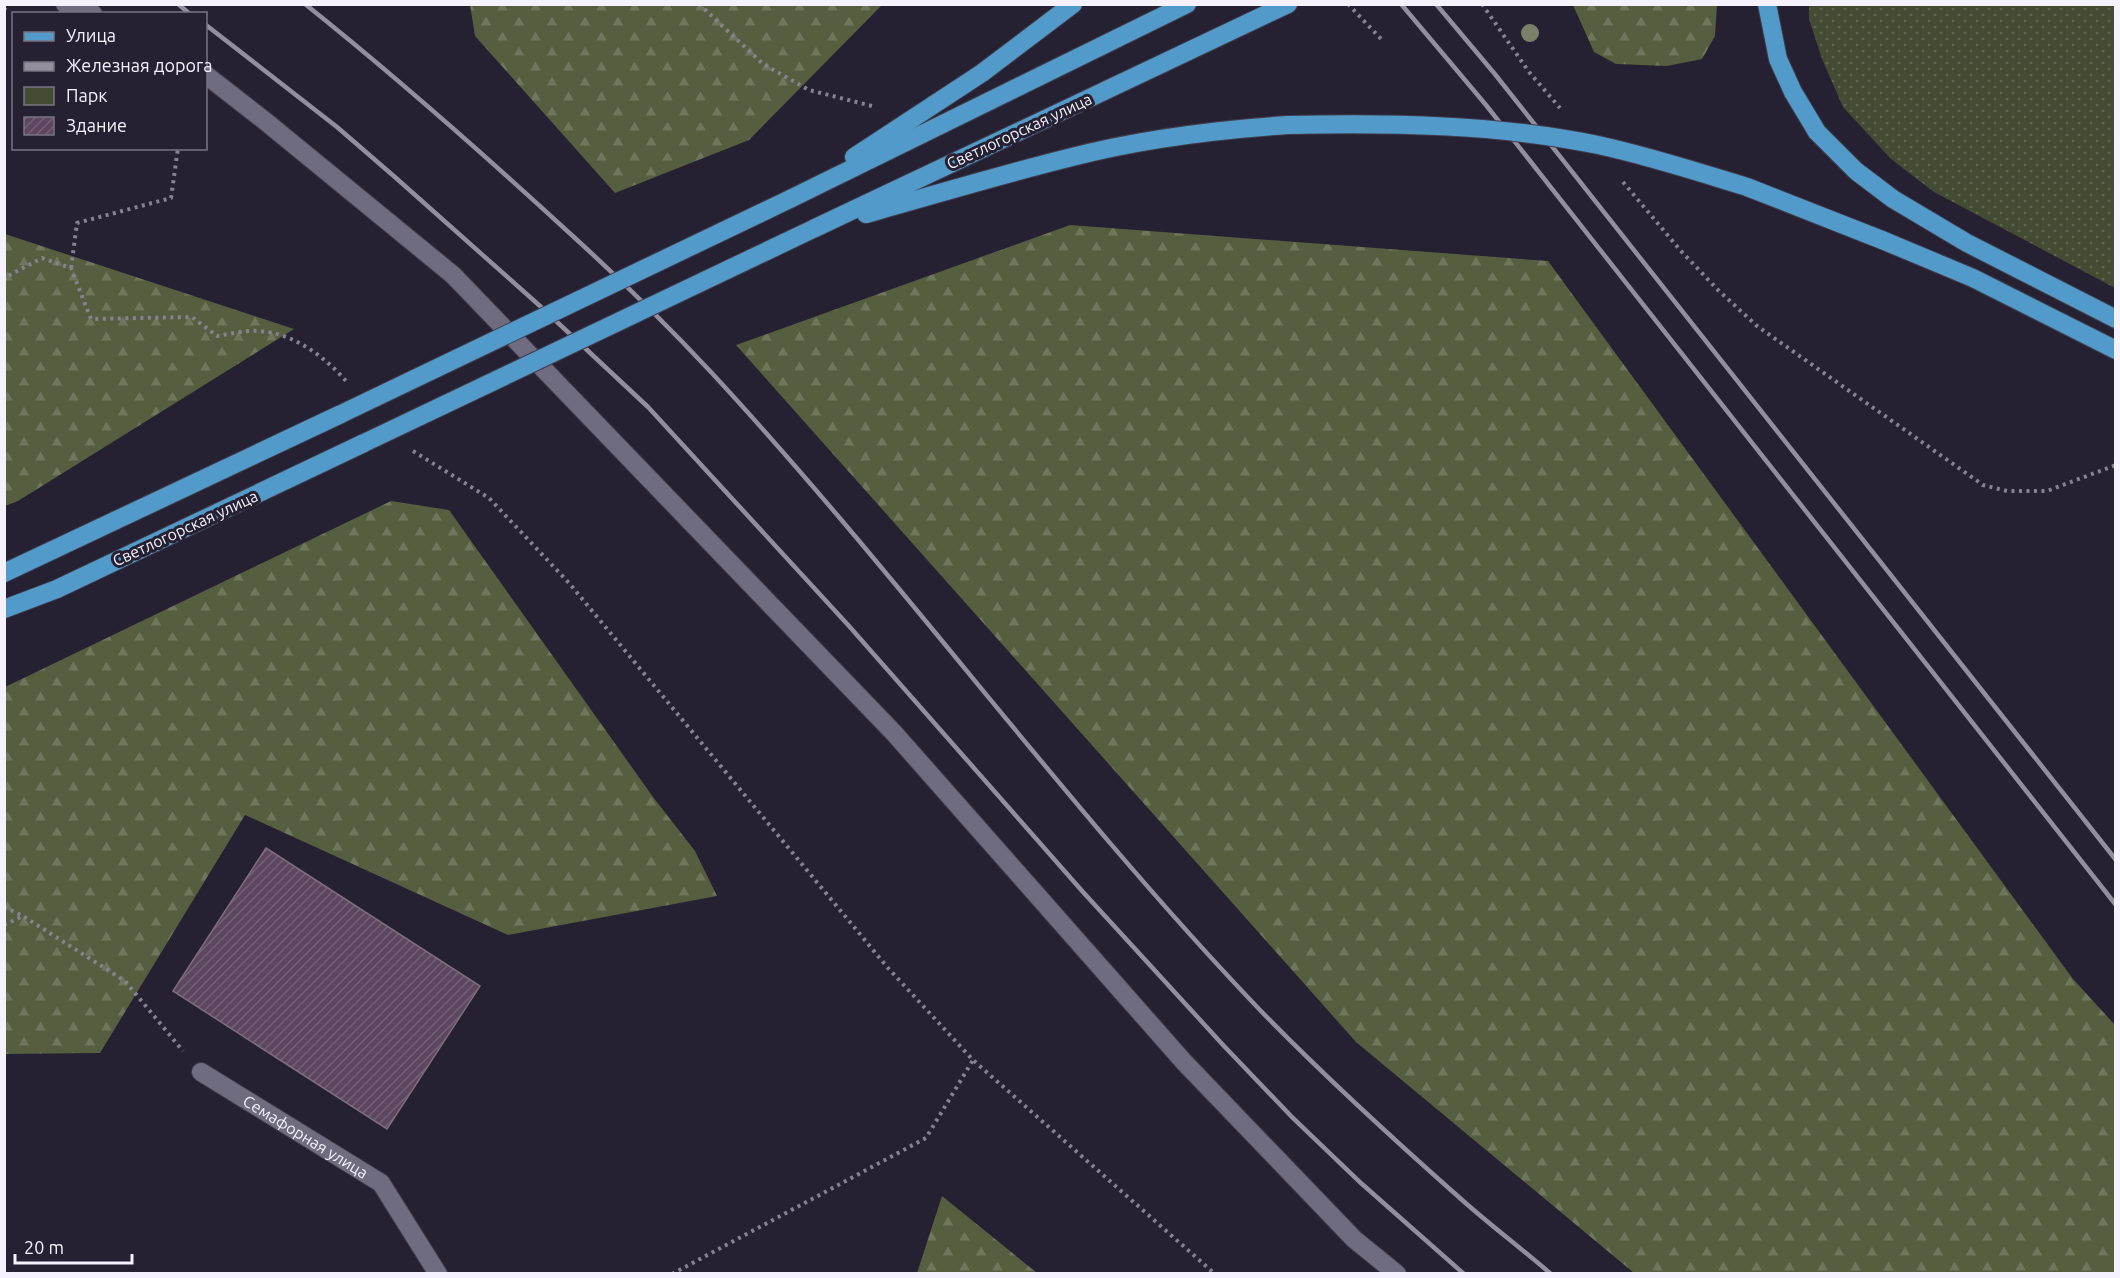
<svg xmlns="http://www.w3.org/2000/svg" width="2120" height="1278" font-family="Ubuntu,sans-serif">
<defs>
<pattern id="green-dots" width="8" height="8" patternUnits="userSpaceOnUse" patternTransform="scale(1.5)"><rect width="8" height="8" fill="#434b32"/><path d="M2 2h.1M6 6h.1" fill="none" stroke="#5f6551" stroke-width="1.8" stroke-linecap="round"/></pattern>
<pattern id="forest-firs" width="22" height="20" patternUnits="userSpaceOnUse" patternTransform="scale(1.5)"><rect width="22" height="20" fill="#555e3f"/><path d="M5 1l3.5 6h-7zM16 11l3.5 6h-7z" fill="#6e765c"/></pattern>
<pattern id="building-hatch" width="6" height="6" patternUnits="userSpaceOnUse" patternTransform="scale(1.5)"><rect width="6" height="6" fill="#5d465f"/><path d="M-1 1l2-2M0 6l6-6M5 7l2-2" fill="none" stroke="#756177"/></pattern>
</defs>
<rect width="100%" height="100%" fill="#252032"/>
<!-- green -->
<polygon fill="url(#green-dots)" points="1809,5 2115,5 2115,288 1934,192 1891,159 1843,107 1822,59 1809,19"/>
<!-- forest -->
<g fill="url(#forest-firs)">
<polygon points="470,5 470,4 882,5 749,140 615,193 475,36"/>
<polygon points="1573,5 1717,5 1715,36 1702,59 1667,66 1616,64 1594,52"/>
<polygon points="1070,225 1548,261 2073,979 2115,1025 2115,1273 1634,1273 1356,1042 736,345"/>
<polygon points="5,234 294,329 18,501 5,506"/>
<polygon points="391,501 449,510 653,797 695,851 717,896 508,935 245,815 100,1053 5,1054 5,687"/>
<polygon points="942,1196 1037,1273 917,1273"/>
</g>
<!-- building -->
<polygon fill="url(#building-hatch)" stroke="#7d6d7e" stroke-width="1.5" points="266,848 480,986 387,1129 173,991"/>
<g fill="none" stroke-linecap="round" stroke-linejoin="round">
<defs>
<g id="minor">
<polyline points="65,4 74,12 93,14"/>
<polyline points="206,75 265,121 453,275 894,733 1184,1062 1354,1239 1397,1274"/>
<path id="s1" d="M201,1072L381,1183L438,1274"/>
</g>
<g id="major">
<polyline points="1767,4 1778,59 1793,92 1817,132 1856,171 1893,199 1967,243 2116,319"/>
<polyline points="854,157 982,73 1073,4"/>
<polyline points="1747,187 1882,240 1973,278 2116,350"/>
<polyline points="790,199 1187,4"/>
<path d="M866,214C933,195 1000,175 1068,158C1140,139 1214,130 1288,125"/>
<polyline points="813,229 1288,4"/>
<polyline points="4,573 341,414"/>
<polyline points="4,609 57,589 364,443"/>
</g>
</defs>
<!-- minor casing -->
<use href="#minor" stroke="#413c4b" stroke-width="20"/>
<!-- major casing -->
<use href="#major" stroke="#413c4b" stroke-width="20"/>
<!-- path -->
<g stroke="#868291" stroke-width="4" stroke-dasharray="3 4.5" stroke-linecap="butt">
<polyline points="699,4 763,64 809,90 876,107"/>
<polyline points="1348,4 1382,40"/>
<polyline points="1482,4 1529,72 1560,108"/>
<polyline points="4,10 8,4"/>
<polyline points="1623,182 1681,251 1718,290 1757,326 1983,485 2007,491 2047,491 2116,465"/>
<polyline points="71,268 77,223 171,198 178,148"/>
<path d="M4,281L6,277L42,258L71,268L91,319L192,317L217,336C230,334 245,330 259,331C293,333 324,356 346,381"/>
<polyline points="413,451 489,498 569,583 888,968 973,1060 1215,1274"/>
<polyline points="4,907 23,916 125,981 183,1051"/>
<polyline points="4,925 23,916"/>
<polyline points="672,1274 926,1138 973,1060"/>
</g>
<!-- minor -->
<use href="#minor" stroke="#706c80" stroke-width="18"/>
<!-- major -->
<use href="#major" stroke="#519ac9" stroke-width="18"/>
<!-- rail -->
<g stroke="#928e9d" stroke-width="4.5">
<polyline points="178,4 190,14"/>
<path d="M305,4C399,79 488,158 576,239C622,281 667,325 710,371C901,577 1065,806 1259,1009C1323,1075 1392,1138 1461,1199C1490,1225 1521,1248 1551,1274"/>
<polyline points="1401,4 1486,105 2116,905"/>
<polyline points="1436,4 1494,73 2116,860"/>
<polyline points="206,25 337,127 396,178 540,306 648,407 849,626 1083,892 1224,1046 1291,1116 1362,1184 1464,1274"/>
</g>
<defs>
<g id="major-bridge">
<path d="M1288,125C1391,123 1496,124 1598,145C1649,156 1698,172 1747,187"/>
<polyline points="341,414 790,199"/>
<polyline points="364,443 813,229"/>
</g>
</defs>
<!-- major-bridge casing -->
<use href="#major-bridge" stroke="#413c4b" stroke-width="20" stroke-linecap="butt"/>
<!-- major-bridge -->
<use href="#major-bridge" stroke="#519ac9" stroke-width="18"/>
</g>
<!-- trees -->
<circle fill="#798169" cx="1530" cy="33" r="9"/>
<g text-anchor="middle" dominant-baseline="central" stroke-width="6" stroke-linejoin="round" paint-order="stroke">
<!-- street labels -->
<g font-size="16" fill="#f5f2fe" stroke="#252032">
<text transform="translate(1019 131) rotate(-25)">Светлогорская улица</text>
<text transform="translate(185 528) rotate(-25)">Светлогорская улица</text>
<text stroke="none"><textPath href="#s1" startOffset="123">Семафорная улица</textPath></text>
</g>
</g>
<!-- border -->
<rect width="2120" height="1278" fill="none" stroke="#f5f2fe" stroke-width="12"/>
<!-- legend -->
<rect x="12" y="12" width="195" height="138" fill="#252032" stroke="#787484" stroke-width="1.5"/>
<rect x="24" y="32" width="30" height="9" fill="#519ac9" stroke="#787484" stroke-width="1.5"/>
<text x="66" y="42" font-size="18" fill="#f5f2fe">Улица</text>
<rect x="24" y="62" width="30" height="9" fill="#928e9d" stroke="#787484" stroke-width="1.5"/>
<text x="66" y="72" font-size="18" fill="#f5f2fe">Железная дорога</text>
<rect x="24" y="87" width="30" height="18" fill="#434b32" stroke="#787484" stroke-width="1.5"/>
<text x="66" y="102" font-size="18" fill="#f5f2fe">Парк</text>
<rect x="24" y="117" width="30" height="18" fill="url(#building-hatch)" stroke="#787484" stroke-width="1.5"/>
<text x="66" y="132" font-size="18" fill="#f5f2fe">Здание</text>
<!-- scale -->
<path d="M15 1254v9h117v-9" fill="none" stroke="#f5f2fe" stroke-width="3"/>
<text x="24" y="1254" font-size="18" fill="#f5f2fe" stroke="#252032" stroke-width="4.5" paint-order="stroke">20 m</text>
</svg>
